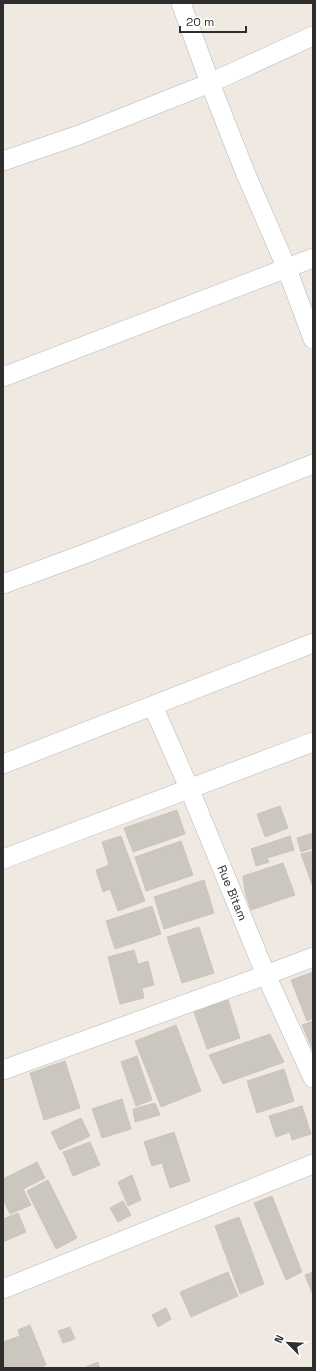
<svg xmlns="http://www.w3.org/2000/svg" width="316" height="1371" font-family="'Space Grotesk',sans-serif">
<rect width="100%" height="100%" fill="#efe9e1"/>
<!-- building -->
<g fill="#cbc7bf" stroke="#cbc5ba">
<polygon points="280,806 288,828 265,837 257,814"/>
<polygon points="177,810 185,834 133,852 124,828"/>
<polygon points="313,833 313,848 301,852 297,838"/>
<polygon points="121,836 145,901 118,911 110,889 103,892 96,870 109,865 102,842"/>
<polygon points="290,836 294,850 267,858 269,862 256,866 251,849"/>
<polygon points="181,841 193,875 146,891 135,857"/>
<polygon points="313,851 313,887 301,854"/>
<polygon points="283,863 295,895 251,910 245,892 243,876"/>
<polygon points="204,880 214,913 164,929 154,897"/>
<polygon points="152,906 161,934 115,949 106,921"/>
<polygon points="199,927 214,973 182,983 167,937"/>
<polygon points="134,950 138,964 148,961 154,985 142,988 144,998 120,1004 108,957"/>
<polygon points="313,972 313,1018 307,1021 291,980"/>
<polygon points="228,1000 240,1038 207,1049 194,1012"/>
<polygon points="313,1021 313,1050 302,1025"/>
<polygon points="176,1025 201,1091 161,1107 135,1041"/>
<polygon points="270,1034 284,1062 223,1084 209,1055"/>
<polygon points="137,1056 152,1100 136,1106 121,1062"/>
<polygon points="65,1061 80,1108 44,1120 30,1073"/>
<polygon points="284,1069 294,1101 257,1113 247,1081"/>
<polygon points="122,1099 131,1129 102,1138 92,1109"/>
<polygon points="155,1103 160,1115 135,1122 133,1109"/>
<polygon points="302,1106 311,1134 292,1140 290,1132 276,1137 269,1116"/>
<polygon points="81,1118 90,1136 60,1150 51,1132"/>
<polygon points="174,1132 190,1181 170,1188 162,1163 152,1166 144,1142"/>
<polygon points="90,1142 100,1165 73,1176 63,1152"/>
<polygon points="37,1162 45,1178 23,1189 31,1205 10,1214 3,1199 3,1179"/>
<polygon points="132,1175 141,1200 128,1206 118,1182"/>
<polygon points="48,1180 77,1238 56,1249 27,1191"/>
<polygon points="272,1196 302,1272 286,1280 254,1203"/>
<polygon points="123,1201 131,1215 118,1222 110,1208"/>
<polygon points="18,1213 26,1232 3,1242 3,1219"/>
<polygon points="239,1217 264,1284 240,1294 215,1226"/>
<polygon points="228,1272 238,1296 191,1317 180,1292"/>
<polygon points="313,1272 313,1295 305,1275"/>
<polygon points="166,1308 171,1319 158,1327 152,1315"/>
<polygon points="30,1325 46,1365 39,1368 3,1368 3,1342 20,1336 18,1330"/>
<polygon points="70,1327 75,1339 63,1343 58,1331"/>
<polygon points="98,1362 100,1368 83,1368"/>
</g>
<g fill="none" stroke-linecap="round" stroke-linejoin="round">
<defs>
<g id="street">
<polyline points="181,3 210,83 245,172 287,269 313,339"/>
<polyline points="3,161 79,135 210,83 313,36"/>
<polyline points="3,377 313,258"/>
<polyline points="3,584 87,553 313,464"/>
<path id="s1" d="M153,706L189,788L266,975L313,1078"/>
<polyline points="3,764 313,643"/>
<polyline points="3,859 313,742"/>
<polyline points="3,1070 266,975 313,957"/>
<polyline points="3,1289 313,1164"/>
</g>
</defs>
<!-- street casing -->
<use href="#street" stroke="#b4b7c1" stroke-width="20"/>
<!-- street -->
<use href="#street" stroke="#fff" stroke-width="19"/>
</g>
<g text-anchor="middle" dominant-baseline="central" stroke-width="3" stroke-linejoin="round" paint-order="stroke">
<!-- street labels -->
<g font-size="12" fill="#2e2e2e" stroke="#fff">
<text stroke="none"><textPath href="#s1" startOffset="203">Rue Bitam</textPath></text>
</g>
</g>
<!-- border -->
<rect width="316" height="1371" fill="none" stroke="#2e2e2e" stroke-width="8"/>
<!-- north arrow -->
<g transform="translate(288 1343) rotate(294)" stroke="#ffffff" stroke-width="3" paint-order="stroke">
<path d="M0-3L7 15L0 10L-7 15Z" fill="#2e2e2e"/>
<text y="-6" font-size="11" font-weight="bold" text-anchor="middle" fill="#2e2e2e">N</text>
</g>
<!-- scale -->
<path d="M180 26v6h66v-6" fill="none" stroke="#2e2e2e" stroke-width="2"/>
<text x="186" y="26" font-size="12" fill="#2e2e2e" stroke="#ffffff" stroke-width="3" paint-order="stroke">20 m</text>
</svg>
